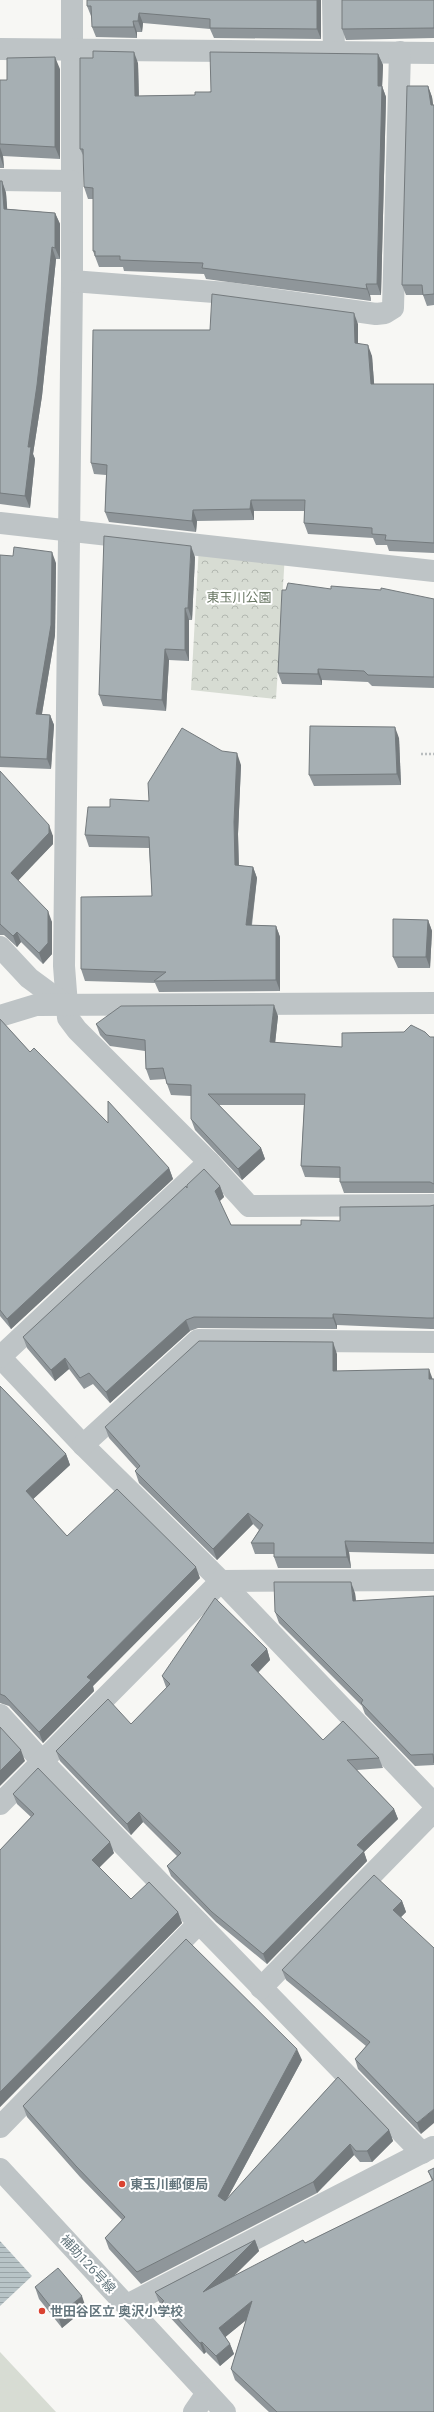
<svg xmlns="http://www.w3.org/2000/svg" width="434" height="2412" font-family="Roboto,'Noto Sans JP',sans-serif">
<defs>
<pattern id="park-crowns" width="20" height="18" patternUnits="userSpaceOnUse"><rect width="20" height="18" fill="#d7dcd3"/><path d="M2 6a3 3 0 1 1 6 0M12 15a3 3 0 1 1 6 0" fill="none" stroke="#b2b7b0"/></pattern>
<pattern id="water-rules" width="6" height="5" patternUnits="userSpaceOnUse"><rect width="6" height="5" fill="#b8c4c7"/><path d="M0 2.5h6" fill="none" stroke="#99a4a7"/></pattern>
</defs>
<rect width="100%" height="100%" fill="#f7f7f4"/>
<!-- park -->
<polygon fill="url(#park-crowns)" points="199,545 285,554 276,699 191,690"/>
<!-- garden -->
<polygon fill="#d7dcd3" points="0,2352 56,2412 0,2412"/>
<!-- water -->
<polygon fill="url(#water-rules)" points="0,2241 32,2276 0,2306"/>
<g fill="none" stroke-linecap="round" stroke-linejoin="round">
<!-- path -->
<polyline stroke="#b9bdbe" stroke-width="2.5" stroke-dasharray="2 2" stroke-linecap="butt" points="421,754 434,754"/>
<!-- minor -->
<g stroke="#bec4c6" stroke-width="22">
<polyline points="72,0 72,281 64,966 68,1018 77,1030 209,1162 249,1206 434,1205"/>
<polyline points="333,0 334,52"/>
<polyline points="0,49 434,53"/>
<polyline points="0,180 71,181"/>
<polyline points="72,281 227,293 376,314 385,313 393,308 400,52"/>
<polyline points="0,523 434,571"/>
<polyline points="0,947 29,978 67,1006"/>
<polyline points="0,1016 36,1005 434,1003"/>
<polyline points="0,1357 83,1445 221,1581 434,1804"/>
<polyline points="0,1357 209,1162"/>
<polyline points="83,1445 198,1340 434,1342"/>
<polyline points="0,1715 42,1761 422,2153"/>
<polyline points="0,1804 221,1581 434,1580"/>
<polyline points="261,1988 434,1811"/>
<polyline points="0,2127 199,1923"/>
<polyline points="0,2169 225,2412"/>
<polyline points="127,2305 433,2147"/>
<polyline points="194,2412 207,2393"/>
</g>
</g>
<!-- wall -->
<g fill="#8f969a">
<polygon points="321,0 321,39 214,38 210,29 143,23 142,32 137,32 137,38 96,37 92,27 92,16 91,16 87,6"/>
<polygon points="434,0 434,38 346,40 342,29"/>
<polygon points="378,54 383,65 382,86 386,97 381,295 370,295 371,301 206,279 204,274 124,271 123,267 99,267 93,251 93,199 88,199 84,187 84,157 80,149 93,58 138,63 139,96 195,95"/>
<polygon points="60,69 60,159 3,156 4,168 0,168 0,80 7,80"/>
<polygon points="428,86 432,97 433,105 434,105 434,305 427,306 423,295 406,295 402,285"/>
<polygon points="0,181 2,181 6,193 7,209 55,213 60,224 60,259 56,259 42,396 33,454 35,459 30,508 0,504"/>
<polygon points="358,324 358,343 372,356 374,384 434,384 434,553 389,551 387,545 376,545 373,538 308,534 304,523 304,511 254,511 254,520 197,521 196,532 109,522 105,512 106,475 94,474 91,463 210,330"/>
<polygon points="0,555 56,563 55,635 42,714 50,715 54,725 51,769 0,767"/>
<polygon points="195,557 192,620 189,620 189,661 169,660 166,711 103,706 99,695"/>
<polygon points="331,589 434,599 434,688 372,686 368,682 322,680 322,685 282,684 278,673 286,590"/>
<polygon points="399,738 401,785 314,786 309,775"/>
<polygon points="241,765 238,834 239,866 253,867 257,878 252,925 276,926 280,937 280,991 159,992 155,983 85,981 81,969 152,896 149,848 89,847 85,835 110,807 149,801"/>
<polygon points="0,771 53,836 53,844 18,880 52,922 52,954 43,964 21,942 17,947 4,935 0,935"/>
<polygon points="428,920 432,931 430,968 398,968 393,957"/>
<polygon points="278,1016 275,1043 342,1047 434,1037 434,1193 344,1193 340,1182 340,1178 305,1177 301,1166 304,1105 219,1105 261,1148 265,1159 242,1180 195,1130 191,1119 191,1096 171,1095 167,1084 166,1079 150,1080 146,1069 145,1051 110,1046 100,1035 96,1024"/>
<polygon points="0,1019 30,1052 108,1123 169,1168 173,1179 11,1329 0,1316"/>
<polygon points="220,1186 224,1197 219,1201 231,1225 301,1225 340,1221 430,1206 434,1205 434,1329 431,1329 337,1325 337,1329 198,1328 190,1331 110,1403 93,1384 84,1389 69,1369 55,1381 27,1348 23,1337 187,1188"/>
<polygon points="337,1354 337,1371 434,1379 434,1554 349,1552 351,1568 278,1568 274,1557 274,1554 255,1554 251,1543 259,1530 253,1524 217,1560 139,1483 135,1471 137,1469 109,1438 105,1427"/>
<polygon points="0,1386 66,1454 70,1465 33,1499 67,1536 200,1578 93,1686 94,1691 43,1743 9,1706 0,1703"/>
<polygon points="355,1593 356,1601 434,1596 434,1765 415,1766 365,1714 362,1706 279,1623 275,1612"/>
<polygon points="267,1649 270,1660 258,1673 323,1740 379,1758 383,1768 357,1770 394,1809 398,1819 364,1852 367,1861 267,1964 216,1922 171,1876 167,1866 177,1856 143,1822 131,1835 60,1761 56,1751 131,1724 167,1688 166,1687 162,1676"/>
<polygon points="13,1794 114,1853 99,1867 131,1899 178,1912 182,1923 0,2107 0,1850 31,1817 17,1804"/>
<polygon points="402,1901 406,1912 401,1917 421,2134 358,2069 355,2059 366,2046 286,1980 282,1970"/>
<polygon points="302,2060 227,2199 338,2077 389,2130 393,2141 372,2162 360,2162 354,2155 317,2193 141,2284 109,2249 105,2238 122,2220 80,2177 27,2117 23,2106"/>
<polygon points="434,2168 434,2412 269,2412 235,2380 231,2369 246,2320 225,2337 230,2344 234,2354 220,2366 206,2352 204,2354 166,2313 163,2307 159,2302 155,2292 255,2240 259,2251 234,2276 305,2243 432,2181 428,2171"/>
<polygon points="35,2287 86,2308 62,2328 39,2299"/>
</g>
<!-- shaded-wall -->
<g fill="#747a7d">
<polygon points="317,0 321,0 321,39 317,29"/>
<polygon points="139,13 143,23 142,32 138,21"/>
<polygon points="133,21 137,32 137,38 134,27"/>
<polygon points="134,52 138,63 139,107 135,96"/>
<polygon points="378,54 383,65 382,90 382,86 386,97 381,295 377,284"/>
<polygon points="55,57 60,69 60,159 55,147"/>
<polygon points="428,86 432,97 434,111 431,105"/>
<polygon points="0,147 3,156 4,168 0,156"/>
<polygon points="2,181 6,193 8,220 4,209"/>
<polygon points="55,213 60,224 60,259 55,248"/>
<polygon points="52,247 56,259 42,396 33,454 35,459 30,508 25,496 28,447"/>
<polygon points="366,284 370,295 371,301 367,289"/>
<polygon points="354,313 358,324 358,354 355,343"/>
<polygon points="368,345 372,356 375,395 371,384"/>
<polygon points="251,500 254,511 254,520 250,509"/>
<polygon points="193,510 197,521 196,532 192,521"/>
<polygon points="191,546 195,557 192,620 188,608"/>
<polygon points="52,552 56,563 55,635 40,725 36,714"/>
<polygon points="185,608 189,620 189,661 185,650"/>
<polygon points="165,649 169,660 166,711 162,700"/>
<polygon points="318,669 322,680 322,685 318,674"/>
<polygon points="50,715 54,725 51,769 47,759"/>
<polygon points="395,727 399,738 401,785 397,774"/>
<polygon points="237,753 241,765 238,834 239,876 235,865 234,822"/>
<polygon points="49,825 53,836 53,844 15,884 11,873"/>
<polygon points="253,867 257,878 250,936 246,925"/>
<polygon points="48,911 52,922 52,954 43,964 39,953"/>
<polygon points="428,920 432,931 430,968 426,957"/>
<polygon points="276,926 280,937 280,991 276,980"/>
<polygon points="17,932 21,942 17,947 13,936"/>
<polygon points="274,1005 278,1016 274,1053 270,1042"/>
<polygon points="261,1148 265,1159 242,1180 238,1169"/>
<polygon points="169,1168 173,1179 11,1329 7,1319"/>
<polygon points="220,1186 224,1197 219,1202 215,1191"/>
<polygon points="333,1314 337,1325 337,1329 333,1318"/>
<polygon points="186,1320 190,1331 110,1403 106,1392"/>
<polygon points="333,1342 337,1354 337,1382 333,1371"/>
<polygon points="65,1358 69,1369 55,1381 51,1370"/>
<polygon points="429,1369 433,1380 429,1379"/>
<polygon points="66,1454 70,1465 30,1502 26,1491"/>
<polygon points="248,1513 253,1524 217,1560 213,1549"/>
<polygon points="345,1541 349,1552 351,1568 347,1557"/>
<polygon points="196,1567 200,1578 93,1686 94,1691 43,1743 39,1732 87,1677"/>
<polygon points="351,1582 355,1593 357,1612 353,1601"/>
<polygon points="267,1649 270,1660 254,1676 251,1665"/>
<polygon points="21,1750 25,1761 0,1786 0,1771"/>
<polygon points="394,1809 398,1819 364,1852 367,1861 267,1964 263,1954 357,1845"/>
<polygon points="139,1812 143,1822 131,1835 127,1824"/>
<polygon points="110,1842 114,1853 96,1871 92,1860"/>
<polygon points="402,1901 406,1912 397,1921 393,1910"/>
<polygon points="178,1912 182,1923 0,2107 0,2092"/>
<polygon points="297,2049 302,2060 222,2208 218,2196"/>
<polygon points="434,2109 434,2123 421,2134 417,2123"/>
<polygon points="389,2130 393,2141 372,2162 367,2151"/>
<polygon points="350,2144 354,2155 317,2193 313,2182"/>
<polygon points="255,2240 259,2251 207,2302 203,2292"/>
<polygon points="82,2296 86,2308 62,2328 58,2316"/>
<polygon points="252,2301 256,2312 223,2339 219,2328"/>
<polygon points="202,2342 206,2352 204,2354 200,2343"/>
<polygon points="230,2344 234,2354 220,2366 216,2356"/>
</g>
<!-- building -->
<g fill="#a6afb3" stroke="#747a7d">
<polygon points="87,0 317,0 317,29 210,28 210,19 139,13 138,21 133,21 134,27 92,27 91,6 87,6"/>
<polygon points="342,0 434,0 434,28 342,29"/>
<polygon points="93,51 134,52 135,96 195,95 195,92 211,92 210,52 378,54 378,86 382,86 377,284 366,284 367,289 202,268 203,263 120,260 120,256 95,256 95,251 93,251 93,188 84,187 83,149 80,149 80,58 93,58"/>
<polygon points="55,57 55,147 0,144 0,80 7,80 7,58"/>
<polygon points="407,86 428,86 431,105 434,105 434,294 423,295 422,285 402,285"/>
<polygon points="0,181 2,181 4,209 55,213 55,248 52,247 37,385 28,447 31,447 25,496 0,493"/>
<polygon points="212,294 354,313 355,343 368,345 371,384 434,384 434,543 385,540 386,535 372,534 372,528 304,523 305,500 251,500 250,509 193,510 192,521 105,512 107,465 91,463 93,330 210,330"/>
<polygon points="104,536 191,546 188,608 185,608 185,650 165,649 162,700 99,695"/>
<polygon points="14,547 52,552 51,625 36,714 50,715 47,759 0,757 0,555 13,556"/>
<polygon points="288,583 331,589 331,586 381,590 381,588 434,599 434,677 368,675 364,671 318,669 318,674 278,673 282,590 286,590"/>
<polygon points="310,726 395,727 397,774 309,775"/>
<polygon points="182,728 222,751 237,753 234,822 235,865 253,867 246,925 276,926 276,980 154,981 166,972 81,969 81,897 152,896 149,837 85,835 88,807 110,807 110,799 149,801 148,783"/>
<polygon points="0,771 49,825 49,833 11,873 48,911 48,943 39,953 17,932 13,936 0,924"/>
<polygon points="393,919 428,920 426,957 393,957"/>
<polygon points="274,1005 270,1042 342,1047 342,1033 404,1032 411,1025 425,1032 430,1037 434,1037 434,1184 430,1182 340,1182 340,1167 301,1166 305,1094 208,1094 261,1148 238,1169 191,1119 191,1085 167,1084 163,1068 146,1069 145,1040 106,1035 96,1024 121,1006"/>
<polygon points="0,1019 30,1052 34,1048 108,1123 108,1101 169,1168 7,1319 0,1310"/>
<polygon points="204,1169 220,1186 215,1191 231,1225 301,1225 301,1220 340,1221 340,1207 430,1206 434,1205 434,1318 427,1318 333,1314 333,1318 194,1317 186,1320 106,1392 89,1373 80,1378 65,1358 51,1370 23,1337 186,1186 187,1188 187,1185"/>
<polygon points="199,1341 333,1342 333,1371 429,1369 429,1379 434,1379 434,1543 345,1541 347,1557 274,1557 274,1543 251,1543 263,1525 248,1513 213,1549 135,1471 140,1466 105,1427"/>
<polygon points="0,1386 66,1454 26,1491 67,1536 117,1489 196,1567 87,1677 91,1680 39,1732 5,1696 0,1694"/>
<polygon points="274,1582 351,1582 353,1601 434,1596 434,1763 433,1754 411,1755 361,1703 363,1700 275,1612"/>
<polygon points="215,1598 267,1649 251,1665 323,1740 343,1721 379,1758 347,1760 394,1809 357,1845 364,1851 263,1954 212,1912 167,1866 181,1853 139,1812 127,1824 56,1751 108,1699 131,1724 170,1684 162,1676"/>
<polygon points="0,1727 21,1750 0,1771"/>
<polygon points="38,1768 110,1842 92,1860 131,1899 149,1882 178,1912 0,2092 0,1850 34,1814 13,1794"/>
<polygon points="374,1875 402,1901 393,1910 434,1948 434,2109 417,2123 355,2059 370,2042 282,1970"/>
<polygon points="186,1939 297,2049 218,2196 225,2201 338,2077 389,2130 367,2151 356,2151 350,2144 313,2182 137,2272 105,2238 125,2217 76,2166 23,2106"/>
<polygon points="434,2168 434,2412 277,2412 231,2369 252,2301 219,2328 230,2344 216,2356 202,2342 200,2343 162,2302 164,2301 155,2292 255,2240 203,2292 303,2240 305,2243 433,2180 428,2171"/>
<polygon points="58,2268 82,2296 58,2316 35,2287"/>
</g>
<!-- markers -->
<g fill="#da4331" stroke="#fff" stroke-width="1.5">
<circle cx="122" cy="2184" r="4"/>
<circle cx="42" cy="2311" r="4"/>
</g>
<g text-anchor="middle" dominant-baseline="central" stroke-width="4" stroke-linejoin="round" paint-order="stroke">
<!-- park labels -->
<g font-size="13" fill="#687662" stroke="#fff">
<text x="239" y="597">東玉川公園</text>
</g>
<!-- poi labels -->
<g font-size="13" font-weight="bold" fill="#64767d" stroke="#fff" text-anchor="start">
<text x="130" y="2184">東玉川郵便局</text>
<text x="50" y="2311">世田谷区立 奥沢小学校</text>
</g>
<!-- street labels -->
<g font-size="13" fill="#64767d" stroke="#fff">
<text transform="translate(88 2264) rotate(47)">補助126号線</text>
</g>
</g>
</svg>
